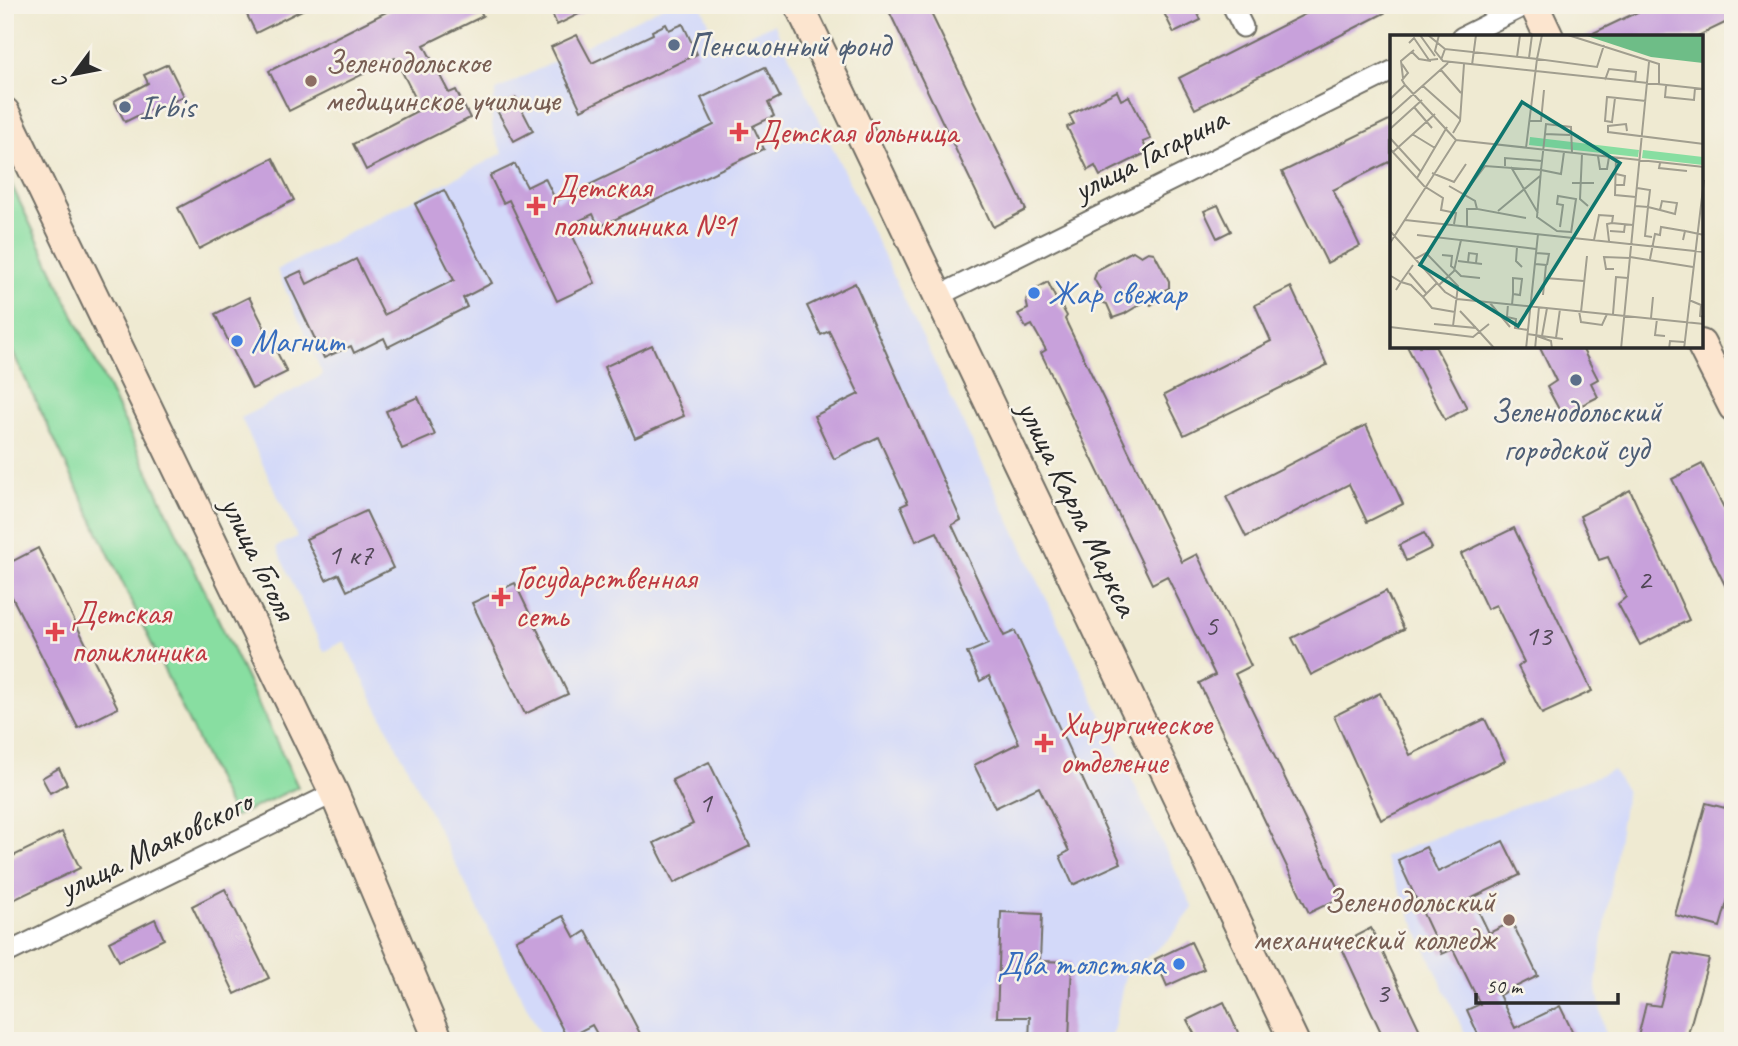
<svg xmlns="http://www.w3.org/2000/svg" width="1738" height="1046" font-family="Caveat,sans-serif">
<rect width="100%" height="100%" fill="#f7f3e8"/>
<filter id="ink" filterUnits="userSpaceOnUse"><feTurbulence type="fractalNoise" baseFrequency=".0143" numOctaves="2"/><feDisplacementMap in="SourceGraphic" scale="14" xChannelSelector="R" yChannelSelector="G"/><feConvolveMatrix kernelMatrix="1 2 1 2 8 2 1 2 1" color-interpolation-filters="sRGB"/></filter>
<filter id="wash" filterUnits="userSpaceOnUse"><feTurbulence type="fractalNoise" baseFrequency=".00686" numOctaves="4" result="noise"/><feDisplacementMap in="SourceGraphic" scale="28" xChannelSelector="R" yChannelSelector="G"/><feGaussianBlur stdDeviation="1.57" result="paint"/><feColorMatrix in="noise" values="0 0 0 0 0 0 0 0 0 0 0 0 0 0 0 0 0 1.4 0 .05"/><feComposite in="paint" operator="in"/></filter>
<g filter="url(#wash)">
<rect width="100%" height="100%" fill="#efead2"/>
<!-- built -->
<g fill="#d3d9f9">
<polygon points="666,5 701,5 719,46 774,24 1193,908 1171,937 1125,976 1111,1041 544,1041 344,641 324,652 276,547 297,537 241,418 323,375 277,270 503,153 493,133 491,108 497,90"/>
<polygon points="1613,770 1626,792 1596,983 1606,1041 1468,1041 1384,857"/>
</g>
<!-- green -->
<polygon fill="#88dea1" stroke="#5a8466" stroke-width="2" points="5,171 298,787 234,817 5,336"/>
<g id="blocks">
<!-- building -->
<g fill="#c8a1db">
<polygon points="242,5 312,5 256,33"/>
<polygon points="400,5 477,5 483,16 424,45 449,93 456,90 470,118 366,170 353,144 421,109 395,58 289,111 269,71"/>
<polygon points="548,5 597,5 557,25"/>
<polygon points="886,5 927,5 1026,210 993,227"/>
<polygon points="1160,5 1194,5 1201,20 1174,33"/>
<polygon points="1323,5 1400,5 1195,109 1179,78"/>
<polygon points="1652,5 1733,5 1733,8 1727,22 1696,37 1585,37"/>
<polygon points="666,24 669,30 683,24 697,54 581,110 551,47 577,35 592,63 653,34 652,31"/>
<polygon points="168,64 184,96 161,108 159,105 125,122 114,101 148,83 144,75"/>
<polygon points="765,67 780,97 768,103 774,116 753,126 764,149 599,227 593,214 568,226 595,283 557,301 509,200 503,203 490,176 515,164 527,187 545,178 556,201 714,125 701,98"/>
<polygon points="1117,91 1121,100 1129,96 1151,139 1143,142 1148,152 1100,176 1095,166 1088,170 1067,127 1074,124 1069,115"/>
<polygon points="516,98 533,131 514,141 496,109"/>
<polygon points="1391,119 1391,161 1333,190 1360,246 1327,263 1282,172"/>
<polygon points="273,158 294,200 199,249 178,208"/>
<polygon points="444,190 492,283 463,298 467,307 388,347 384,338 354,353 351,346 324,358 286,278 301,271 307,284 356,259 384,315 454,280 415,204"/>
<polygon points="1218,205 1231,231 1217,238 1204,211"/>
<polygon points="1133,251 1141,256 1148,252 1154,253 1169,281 1169,288 1159,293 1159,300 1151,305 1146,301 1124,314 1113,318 1107,304 1101,302 1098,296 1100,289 1094,279 1097,270"/>
<polygon points="1048,282 1060,308 1063,309 1067,316 1065,319 1182,562 1197,554 1251,666 1235,674 1342,897 1309,913 1199,683 1215,675 1167,576 1152,584 1041,353 1046,350 1032,325 1026,328 1018,314 1028,309 1026,300 1030,292"/>
<polygon points="855,283 961,520 952,525 1004,636 1015,631 1121,863 1073,885 1060,856 1069,851 1039,787 995,808 974,765 1019,743 989,676 980,681 967,653 988,644 937,532 916,541 901,506 908,503 878,437 834,459 814,416 859,394 829,331 821,335 807,306"/>
<polygon points="1291,287 1327,365 1184,435 1164,395 1271,341 1255,305"/>
<polygon points="249,297 287,372 252,389 215,314"/>
<polygon points="652,345 684,416 635,438 604,367"/>
<polygon points="1407,346 1435,346 1467,408 1445,420"/>
<polygon points="1539,346 1581,346 1598,379 1591,383 1598,397 1562,415 1547,387 1556,381"/>
<polygon points="418,397 435,435 402,449 386,411"/>
<polygon points="1366,425 1403,504 1367,522 1349,484 1246,537 1226,497"/>
<polygon points="1702,464 1733,526 1733,601 1672,479"/>
<polygon points="1630,490 1689,620 1640,645 1618,604 1626,597 1608,557 1599,560 1580,516"/>
<polygon points="366,511 393,568 347,591 339,574 326,580 306,539"/>
<polygon points="1514,528 1592,691 1542,714 1518,667 1524,662 1496,605 1487,609 1461,554"/>
<polygon points="1424,533 1432,548 1406,561 1399,545"/>
<polygon points="38,548 118,708 78,728 5,583 5,565"/>
<polygon points="515,583 568,694 525,714 472,603"/>
<polygon points="1386,591 1404,629 1311,675 1292,638"/>
<polygon points="1380,693 1410,755 1485,719 1505,761 1381,820 1334,716"/>
<polygon points="709,762 750,846 674,883 654,843 693,824 672,780"/>
<polygon points="59,768 67,784 50,793 42,778"/>
<polygon points="1706,803 1733,810 1733,881 1720,927 1675,915"/>
<polygon points="62,832 80,868 5,904 5,860"/>
<polygon points="1503,841 1520,875 1472,898 1489,933 1512,922 1538,976 1499,995 1515,1028 1560,1006 1577,1041 1481,1041 1467,1010 1480,1004 1453,949 1442,954 1398,860 1426,847 1438,872"/>
<polygon points="225,889 269,978 235,994 192,906"/>
<polygon points="1001,912 1042,914 1040,961 1072,962 1069,1041 1029,1041 1030,1017 997,1017"/>
<polygon points="563,916 575,938 586,931 644,1041 601,1041 592,1025 567,1038 516,940"/>
<polygon points="155,919 164,939 119,961 109,942"/>
<polygon points="1371,928 1425,1041 1385,1041 1340,944"/>
<polygon points="1191,942 1204,969 1167,986 1155,959"/>
<polygon points="1674,953 1709,959 1686,1041 1637,1041 1646,1004 1660,1006"/>
<polygon points="1224,1002 1242,1041 1198,1041 1187,1020"/>
</g>
</g>
</g>
<g filter="url(#ink)">
<use href="#blocks" fill-opacity="0" stroke="#706e65" stroke-width="2"/>
<g fill="none" stroke-linecap="round" stroke-linejoin="round">
<defs>
<g id="street">
<polyline points="1232,5 1243,27"/>
<polyline points="1462,37 1526,5"/>
<polyline points="938,296 1392,71"/>
<polyline points="5,954 334,793"/>
</g>
<g id="secondary">
<polyline points="799,5 1294,1041"/>
<polyline points="1534,5 1549,37"/>
<polyline points="5,112 334,793 439,1041"/>
<polyline points="1701,344 1733,407"/>
</g>
</defs>
<!-- street casing -->
<use href="#street" stroke="#706e65" stroke-width="23"/>
<!-- secondary casing -->
<use href="#secondary" stroke="#706e65" stroke-width="32"/>
<!-- street -->
<use href="#street" stroke="#fff" stroke-width="19"/>
<!-- secondary -->
<use href="#secondary" stroke="#fce5cf" stroke-width="28"/>
</g>
</g>
<!-- markers -->
<g fill="#5c6f8a" stroke="#f7f3e8" stroke-width="2.5">
<circle cx="674" cy="45" r="7"/>
<circle cx="125" cy="107" r="7"/>
<circle cx="1576" cy="380" r="7"/>
</g>
<g fill="#8d6e63" stroke="#f7f3e8" stroke-width="2.5">
<circle cx="311" cy="81" r="7"/>
<circle cx="1509" cy="920" r="7"/>
</g>
<g fill="#e0444e" stroke="#f7f3e8" stroke-width="2.5">
<path d="M735.5 121.5h7v7h7v7h-7v7h-7v-7h-7v-7h7z"/>
<path d="M532.5 195.5h7v7h7v7h-7v7h-7v-7h-7v-7h7z"/>
<path d="M497.5 586.5h7v7h7v7h-7v7h-7v-7h-7v-7h7z"/>
<path d="M51.5 621.5h7v7h7v7h-7v7h-7v-7h-7v-7h7z"/>
<path d="M1040.5 732.5h7v7h7v7h-7v7h-7v-7h-7v-7h7z"/>
</g>
<g fill="#3f7fe0" stroke="#f7f3e8" stroke-width="2.5">
<circle cx="1034" cy="293" r="7"/>
<circle cx="237" cy="341" r="7"/>
<circle cx="1179" cy="964" r="7"/>
</g>
<g text-anchor="middle" dominant-baseline="central" stroke-width="5" stroke-linejoin="round" paint-order="stroke">
<!-- number labels -->
<g font-size="30" fill="#524857">
<text x="350" y="554">1 к7</text>
<text x="1644" y="579">2</text>
<text x="1211" y="625">5</text>
<text x="1538" y="635">13</text>
<text x="705" y="802">1</text>
<text x="1382" y="992">3</text>
</g>
<!-- service labels -->
<g font-size="33" fill="#4e5e75" stroke="#f7f3e8" text-anchor="start">
<text x="688" y="45">Пенсионный фонд</text>
<text x="139" y="107">Irbis</text>
<text x="1576" y="411" text-anchor="middle">Зеленодольский<tspan x="1576" dy="38">городской суд</tspan></text>
</g>
<!-- education labels -->
<g font-size="33" fill="#785e54" stroke="#f7f3e8" text-anchor="start">
<text x="325" y="62">Зеленодольское<tspan x="325" dy="38">медицинское училище</tspan></text>
<text x="1495" y="901" text-anchor="end">Зеленодольский<tspan x="1495" dy="38">механический колледж</tspan></text>
</g>
<!-- health labels -->
<g font-size="33" fill="#be3a42" stroke="#f7f3e8" text-anchor="start">
<text x="755" y="132">Детская больница</text>
<text x="552" y="187">Детская<tspan x="552" dy="38">поликлиника №1</tspan></text>
<text x="515" y="578">Государственная<tspan x="515" dy="38">сеть</tspan></text>
<text x="71" y="613">Детская<tspan x="71" dy="38">поликлиника</tspan></text>
<text x="1060" y="724">Хирургическое<tspan x="1060" dy="38">отделение</tspan></text>
</g>
<!-- street labels -->
<g font-size="33" fill="#2b2b2b" stroke="#f7f3e8">
<text transform="translate(1150 154) rotate(-27)">улица Гагарина</text>
<text transform="translate(1078 508) rotate(64)">улица Карла Маркса</text>
<text transform="translate(259 558) rotate(64)">улица Гоголя</text>
<text transform="translate(155 845) rotate(-26)">улица Маяковского</text>
</g>
<!-- shop labels -->
<g font-size="33" fill="#366cbe" stroke="#f7f3e8" text-anchor="start">
<text x="1048" y="293">Жар свежар</text>
<text x="251" y="341">Магнит</text>
<text x="1165" y="964" text-anchor="end">Два толстяка</text>
</g>
</g>
<!-- overview -->
<g transform="translate(1390 35)">
<rect width="313" height="313" fill="#efead2"/>
<path d="M140,102L249,115L248,122L139,110ZM253,115L313,122V130L252,123Z" fill="#88dea1"/>
<path d="M194,0H313V28L261,22Z" fill="#6ebd87"/>
<path fill="none" stroke="#a19e8f" stroke-width="2" d="M30,0L45,21M38,0L55,14M49,0L45,16L53,26L314,54M152,0L147,24L207,32L214,10M178,0L269,29V50M19,8L24,3L39,25L48,24M22,17L29,24L41,26M127,22L130,0M139,23L142,0M51,25L55,14L147,24L136,113M12,29L18,38L12,45L15,50M82,30L86,0M51,35L71,58M13,43L11,26L24,15M215,45L219,34L246,37L245,48M33,51L70,84M276,51L275,62L304,65L305,53M225,63L222,87L215,86L217,62H218L256,66M0,64L15,50L66,105M24,72L42,93M0,80L58,28M139,86H151L154,55M0,94L32,65M237,96L236,89L218,91V97L314,109M63,98L70,86L74,29M22,99L45,113M180,100L155,99L156,89L181,92L182,118M0,103L31,137M0,114L34,151L53,163L51,175L66,178L64,189M3,117L45,79M174,117L171,139L151,135L147,182L167,196L181,197M192,119L190,164L198,171M208,121L210,134H217L219,122M226,123L225,160L246,162M270,128L269,133L297,136M115,131V123L152,126M121,132L148,178M42,138L64,147L76,129M226,139L235,141L234,150H226M27,143L57,92M182,148H204M59,151L85,166L87,174L136,183M74,159L95,131L151,135L155,99M245,171L258,172L260,155L247,153M108,176L150,141M15,185L314,217M77,191V174H87M170,192L173,170L167,169L168,161L186,164L181,198M0,196L55,257L67,264L314,289M220,196L234,197L235,189M27,200L71,205L64,236L49,250M262,202L255,201L258,172L270,175L272,166L287,168L285,179L270,175M71,205L146,214M204,205L209,180L223,181L222,188L243,190M293,205L295,196L314,200M219,206L217,189L222,188M0,208L66,105L314,132M127,212L126,226L132,232M146,218L159,219L157,230M52,220L62,221L61,231L65,234M240,222L303,232M25,224L36,218L68,251L63,291M260,224L265,199L270,200L271,192L295,196M68,226L92,229M78,227L79,218L87,219L86,228M145,229L156,230L153,260M224,234H216L214,222L240,223M65,235L71,241L90,243M19,238L37,259M1,241L11,247L23,230M155,243L194,246M47,248L33,262L42,273L65,277M6,255L11,247L21,250L33,262M299,265L311,270L310,281L314,282M100,268L120,292M118,269L117,282L126,284L125,293L138,295M122,270L123,259L130,260L132,244L123,243V259M70,276L86,293M189,276L191,287L212,290L217,279M191,277L197,221M223,279L226,242L238,243M261,283L263,262M267,284L265,300L275,301M44,289L86,293L105,314M0,292L83,302L99,289M137,299L173,304M147,301L161,306L162,314M152,301L157,273M166,303L170,274M136,314L148,199M145,314L149,272M231,314L259,27M279,314L280,306L294,307M294,314L314,145"/>
<path fill="#0f766e" fill-opacity="0.15" stroke="#0f766e" stroke-width="3.5" d="M132,67L230,128L128,291L30,230Z"/>
<rect width="313" height="313" fill="none" stroke="#2b2b2b" stroke-width="3.5"/>
</g>
<!-- margin -->
<rect width="1738" height="1046" fill="none" stroke="#f7f3e8" stroke-width="28"/>
<!-- north arrow -->
<g transform="translate(74 74) rotate(238)" stroke="#f7f3e8" stroke-width="5" paint-order="stroke">
<path d="M0-5L12 26L0 18L-12 26Z" fill="#2b2b2b"/>
<text y="-10" font-size="19" font-weight="bold" text-anchor="middle" fill="#2b2b2b">С</text>
</g>
<!-- scale -->
<path d="M1476 993v10h142v-10" fill="none" stroke="#2b2b2b" stroke-width="3.5"/>
<text x="1486" y="993" font-size="21" fill="#2b2b2b" stroke="#f7f3e8" stroke-width="5" paint-order="stroke">50 m</text>
</svg>
